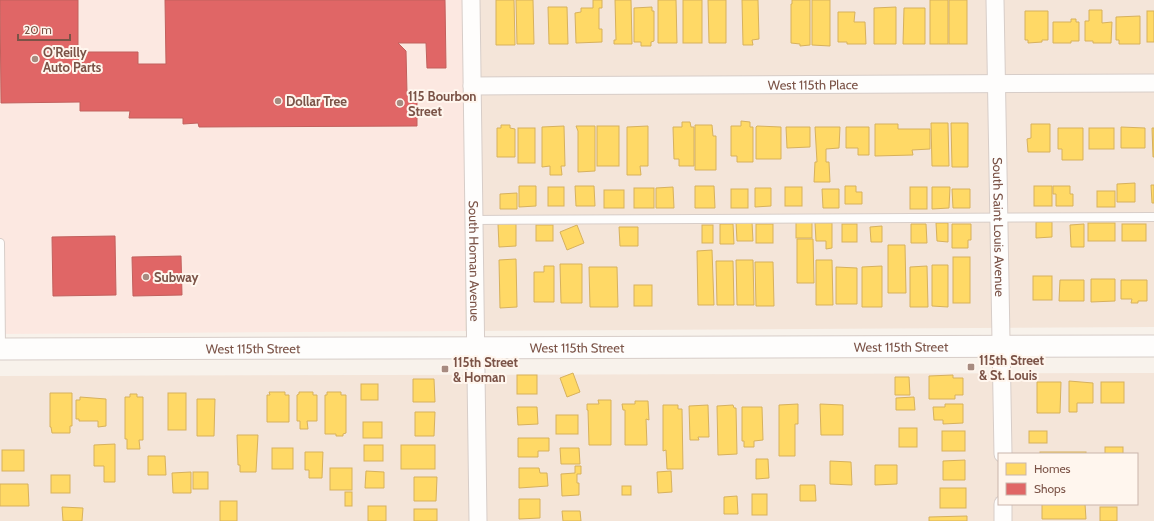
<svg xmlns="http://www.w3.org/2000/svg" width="1154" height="521" font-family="Cabin,sans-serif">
<rect width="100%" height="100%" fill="#f8f2eb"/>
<!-- residential -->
<g fill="#f4e5d9" fill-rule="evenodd">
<polygon points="465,0 1154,0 1154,327 465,331"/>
<path d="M1154,373V521H0V376ZM999,454H1137V504H999Z"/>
</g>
<!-- commercial -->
<polygon fill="#fce8e1" points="0,0 465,0 465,331 0,334"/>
<!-- homes -->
<g fill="#ffd966" stroke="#d7b15d">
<polygon points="496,0 514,0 515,45 496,45"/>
<polygon points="516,0 533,0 534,44 517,44"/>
<polygon points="593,0 602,0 602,8 599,8 599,29 602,29 602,42 576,43 575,13 581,12 581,8 593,8"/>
<polygon points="615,0 631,0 632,44 614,44 614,40 616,40"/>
<polygon points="658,0 676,0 677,43 658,43"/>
<rect x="683" y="0" width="19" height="43"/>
<polygon points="708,0 726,0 726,43 709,43"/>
<polygon points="742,0 758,0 759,39 752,40 753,45 743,45"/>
<polygon points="792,0 810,0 810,45 800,46 800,44 791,43 791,4 792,4"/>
<polygon points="812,0 830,0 830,46 812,45"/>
<rect x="930" y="0" width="18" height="44"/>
<rect x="949" y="0" width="18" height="44"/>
<polygon points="548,7 567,7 568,44 549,44"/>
<polygon points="652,7 652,11 654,11 654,41 651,42 651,46 641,46 641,42 634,42 634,8"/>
<polygon points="896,7 896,44 874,44 874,8"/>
<polygon points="904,8 925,8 925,44 903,44"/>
<polygon points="1089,10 1102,10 1102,23 1112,22 1111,43 1093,43 1093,41 1085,41 1085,21 1089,21"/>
<polygon points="1025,11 1048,11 1048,40 1042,40 1042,42 1028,43 1028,40 1025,40"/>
<rect x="1147" y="11" width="7" height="31"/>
<polygon points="838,12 855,12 854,22 865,22 866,44 847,44 847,42 838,42"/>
<polygon points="1140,16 1140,44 1119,44 1119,40 1116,40 1116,17"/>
<polygon points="1071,19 1076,19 1076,22 1079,22 1079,41 1071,41 1071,43 1053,43 1053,22 1071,22"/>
<polygon points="741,121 750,122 750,127 753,127 753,162 737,162 737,156 731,156 731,126 741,126"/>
<polygon points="682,122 690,122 691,127 694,127 694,166 679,166 679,159 674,159 673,127 682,127"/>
<polygon points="931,123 948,123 949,166 932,166"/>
<polygon points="951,123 968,123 968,167 952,167"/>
<polygon points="875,124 898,124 898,129 930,129 930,149 912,150 913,155 875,156"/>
<polygon points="1031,124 1050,124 1050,152 1028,152 1027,139 1031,138"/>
<polygon points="501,125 510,125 510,128 515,129 515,157 497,157 497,128 501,128"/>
<polygon points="695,125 712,125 713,136 716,136 716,170 695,170"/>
<polygon points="564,126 565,166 561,166 562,175 550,175 550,166 542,167 542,127"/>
<polygon points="576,126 595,126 595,171 578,172 578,131"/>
<rect x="597" y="126" width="22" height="40"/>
<polygon points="648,126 648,166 640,166 641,175 627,175 627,127"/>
<polygon points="757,126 781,127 781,159 756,159 756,127"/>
<polygon points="786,127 810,127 810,147 787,148"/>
<polygon points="815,127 840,127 839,148 826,149 826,162 829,162 830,182 814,182 815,162 817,162"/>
<polygon points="846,127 869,127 869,155 858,155 858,148 846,148"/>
<polygon points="1121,127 1145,128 1145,148 1121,148"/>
<rect x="518" y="128" width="17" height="35"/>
<polygon points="1058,128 1083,128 1083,160 1062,160 1062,149 1058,149"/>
<rect x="1089" y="128" width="25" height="21"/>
<polygon points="1152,128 1154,128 1154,157 1153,157"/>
<polygon points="1135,183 1135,202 1117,202 1117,184"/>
<polygon points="1151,185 1154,185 1154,203 1152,203"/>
<polygon points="519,186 536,186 536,206 519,207"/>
<polygon points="575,186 594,186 595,206 576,206"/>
<polygon points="695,186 714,186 715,208 695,208"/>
<polygon points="845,186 856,186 856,192 862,192 862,204 845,204"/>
<rect x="1034" y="186" width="18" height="20"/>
<polygon points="1053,186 1070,186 1070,194 1073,194 1073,206 1056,206 1056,194 1053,194"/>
<rect x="548" y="187" width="16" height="19"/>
<polygon points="673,187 674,208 656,208 656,188"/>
<rect x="785" y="187" width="17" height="19"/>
<rect x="910" y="187" width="17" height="22"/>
<polygon points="932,187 950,187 949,208 932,209"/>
<rect x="634" y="188" width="20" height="20"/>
<polygon points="755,188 771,188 771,206 755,207"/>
<rect x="731" y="189" width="17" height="19"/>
<polygon points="822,189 839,189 839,208 823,208"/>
<polygon points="952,189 970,189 970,208 953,208"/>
<rect x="604" y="190" width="20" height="18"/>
<rect x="1097" y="191" width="18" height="16"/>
<polygon points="517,193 517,209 500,209 500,194"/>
<polygon points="736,222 752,222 753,241 737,241"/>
<rect x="796" y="222" width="16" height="16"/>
<polygon points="1036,222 1052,222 1052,237 1036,238"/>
<polygon points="815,223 832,223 832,248 826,249 826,241 816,241"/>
<polygon points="936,223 948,223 948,242 937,241"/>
<rect x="1088" y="223" width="27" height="18"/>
<polygon points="498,224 516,224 516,246 499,247"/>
<polygon points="720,224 733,224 734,244 720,244"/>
<rect x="756" y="224" width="17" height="19"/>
<rect x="842" y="224" width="15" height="18"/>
<polygon points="911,224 926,224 927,243 911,243"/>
<polygon points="952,224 971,224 971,240 968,240 968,248 952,248"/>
<polygon points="1084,224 1084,247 1071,247 1070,225"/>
<rect x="1122" y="224" width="24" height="17"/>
<rect x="536" y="225" width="17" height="16"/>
<polygon points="577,225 584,243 567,250 560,232"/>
<rect x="702" y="225" width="11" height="18"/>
<polygon points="882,226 882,242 871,242 870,227"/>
<polygon points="619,227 638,227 638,246 620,246"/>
<polygon points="797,239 813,239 814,283 797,283"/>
<polygon points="888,245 905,245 906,293 888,293"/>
<polygon points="712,250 714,305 698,305 697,251"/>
<rect x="953" y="257" width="17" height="46"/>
<polygon points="516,259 517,307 500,308 499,260"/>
<polygon points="736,260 753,260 754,305 737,305"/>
<polygon points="816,260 832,260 833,305 816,305"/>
<polygon points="716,261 733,261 734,305 717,305"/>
<polygon points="755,262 773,262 774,306 756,306"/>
<polygon points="560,264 582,264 582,303 561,303"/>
<polygon points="932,265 948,265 948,307 932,306"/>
<polygon points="544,266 554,266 554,302 534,302 534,272 544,272"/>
<polygon points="882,266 882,307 862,307 862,267"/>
<polygon points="927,266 928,307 910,307 910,267"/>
<polygon points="589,267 617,267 618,307 590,307"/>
<polygon points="836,267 857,268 857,304 836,304"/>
<rect x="1033" y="276" width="19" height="24"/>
<polygon points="1091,279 1115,279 1115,301 1091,302"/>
<polygon points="1060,280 1084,280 1084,301 1059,301"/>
<polygon points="1121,280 1147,280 1147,301 1138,301 1138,303 1131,303 1132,299 1121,299"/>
<rect x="634" y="285" width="18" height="21"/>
<polygon points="573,373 580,392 567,397 560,378"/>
<rect x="517" y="375" width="20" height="19"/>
<polygon points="953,375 953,378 963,378 963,395 955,395 955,399 929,399 929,376"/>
<polygon points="895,377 909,377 910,395 895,395"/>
<polygon points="413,379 434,379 435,402 413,402"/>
<polygon points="1069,381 1093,383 1093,403 1077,403 1077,412 1069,412"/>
<polygon points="1037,382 1061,382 1060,413 1037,413"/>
<rect x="1101" y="382" width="23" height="21"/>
<rect x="361" y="384" width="17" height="16"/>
<polygon points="269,392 285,392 285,395 289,395 289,422 267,422 267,395 270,395"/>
<polygon points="299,392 313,392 313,395 317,395 317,421 307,421 308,429 300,429 300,421 297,421 297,395 299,394"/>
<polygon points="327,392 341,392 341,395 346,395 346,433 343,434 343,436 336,436 336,434 325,434 325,395 327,395"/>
<polygon points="50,393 72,393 72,426 70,426 70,433 52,433 51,427 50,427"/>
<rect x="168" y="393" width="18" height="37"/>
<polygon points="130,394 137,394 137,397 143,397 143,440 139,440 140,449 127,449 127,439 125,439 125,397 130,397"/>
<polygon points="80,397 106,399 106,426 98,427 98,421 79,421 79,419 76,419 76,400 80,400"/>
<polygon points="914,397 915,410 896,410 896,398"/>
<polygon points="197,399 215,399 214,436 197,436"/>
<polygon points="598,400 611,400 611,445 589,445 588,410 587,410 587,404 599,404"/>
<polygon points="635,401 648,401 649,420 646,419 647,445 625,445 625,410 623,410 622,404 635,404"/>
<polygon points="798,404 798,424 795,424 795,456 779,456 779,405"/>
<polygon points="820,404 843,405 843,435 821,435"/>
<polygon points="945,404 963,404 963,423 943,424 943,420 934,420 933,407 945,407"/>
<polygon points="663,405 678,405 678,409 682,409 683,469 667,469 666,450 663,451"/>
<polygon points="708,405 709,437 698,437 699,440 690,440 689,406"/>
<polygon points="733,405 734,408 736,408 737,454 718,455 717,406"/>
<polygon points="517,407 537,407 538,424 518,425"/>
<polygon points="742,407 762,407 763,440 754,441 754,447 744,447 744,441 742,441"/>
<polygon points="415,412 435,412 434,436 415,436"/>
<rect x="556" y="415" width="22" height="19"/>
<rect x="363" y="422" width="19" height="16"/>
<rect x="899" y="428" width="18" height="19"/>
<rect x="942" y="431" width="23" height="20"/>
<rect x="1029" y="431" width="18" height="12"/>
<polygon points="237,435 258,435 256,472 240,472 240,465 238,465"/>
<polygon points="518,438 549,438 549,451 538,451 538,457 518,457"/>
<polygon points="115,444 115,482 104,482 104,466 94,466 94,445"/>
<rect x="364" y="445" width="19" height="16"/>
<rect x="401" y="445" width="34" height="24"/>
<rect x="1105" y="447" width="18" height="7"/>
<rect x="272" y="448" width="21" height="21"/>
<polygon points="560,448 579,448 580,464 561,464"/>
<rect x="2" y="450" width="22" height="21"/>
<polygon points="305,452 323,452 322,478 309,478 309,470 305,470"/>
<rect x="1040" y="452" width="46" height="2"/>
<polygon points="148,456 165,456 166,475 148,475"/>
<polygon points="756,459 768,459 769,478 756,479"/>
<polygon points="965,460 965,480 943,480 943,461"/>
<polygon points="830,461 851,462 852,485 830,484"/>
<polygon points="875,465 897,465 897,484 875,485"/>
<polygon points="575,466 581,466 581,474 577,474 577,483 579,483 579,495 562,496 561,474 575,473"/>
<rect x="330" y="468" width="22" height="22"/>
<polygon points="519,468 539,468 540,473 547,473 548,486 519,488"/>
<polygon points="366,471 384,472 384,488 365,488"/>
<polygon points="671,471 672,492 658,493 657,472"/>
<polygon points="191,472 191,493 173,493 172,473"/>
<rect x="193" y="472" width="15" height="17"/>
<rect x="51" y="475" width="19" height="18"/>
<polygon points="414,477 437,477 436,501 414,501"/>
<polygon points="0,484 28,484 29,506 0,506"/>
<polygon points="800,485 815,485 816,501 800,501"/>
<rect x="622" y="486" width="9" height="9"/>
<rect x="940" y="488" width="26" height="20"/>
<rect x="345" y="492" width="7" height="14"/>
<rect x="752" y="494" width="15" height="21"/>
<polygon points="737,496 738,514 724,514 724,497"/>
<polygon points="519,499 540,499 540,518 519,519"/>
<rect x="220" y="501" width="17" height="20"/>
<polygon points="1042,504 1085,504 1086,519 1042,519"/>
<rect x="368" y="506" width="18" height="15"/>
<polygon points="62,507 83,508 82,521 63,521"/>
<rect x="1100" y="507" width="17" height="14"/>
<rect x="414" y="509" width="23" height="12"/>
<polygon points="562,511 580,511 581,521 563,521"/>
<polygon points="967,516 967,521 929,521 929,517"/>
</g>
<!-- shops -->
<g fill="#e06666" stroke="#c2605d">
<polygon points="0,0 78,0 78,52 138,52 138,64 166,64 165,0 445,0 446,68 427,68 426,43 398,43 406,51 407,93 417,93 417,126 199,127 198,123 183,124 183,118 129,118 130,111 80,111 80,102 1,103"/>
<polygon points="115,236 116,295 53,296 52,237"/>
<polygon points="181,256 182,295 133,296 132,257"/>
</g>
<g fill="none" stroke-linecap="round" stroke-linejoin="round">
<defs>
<g id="service">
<polyline points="474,220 1154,217"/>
<polyline points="0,243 1,348"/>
</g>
<g id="minor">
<path id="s1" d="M471,0L478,521"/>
<path id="s2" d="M995,0L1003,454"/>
<path id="s3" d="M472,86L1154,83"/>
<polyline points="1003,504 1003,521"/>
</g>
<g id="tertiary">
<path id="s4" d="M0,349L1154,346"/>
</g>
</defs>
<!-- service casing -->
<use href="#service" stroke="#d7cdc8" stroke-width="10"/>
<!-- minor casing -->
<use href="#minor" stroke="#d7cdc8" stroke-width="19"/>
<!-- tertiary casing -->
<use href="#tertiary" stroke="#d7cdc8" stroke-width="23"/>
<!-- service -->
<use href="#service" stroke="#fefdfc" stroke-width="8"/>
<!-- minor -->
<use href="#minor" stroke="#fefdfc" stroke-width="17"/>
<!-- tertiary -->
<use href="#tertiary" stroke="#fefdfc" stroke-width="21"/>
</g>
<!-- markers -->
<g fill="#a78b80" stroke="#fff6ee" stroke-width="1.5">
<circle cx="35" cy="59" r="4"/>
<circle cx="278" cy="101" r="4"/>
<circle cx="400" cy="103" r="4"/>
<circle cx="146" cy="277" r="4"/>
<rect x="967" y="363" width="8" height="8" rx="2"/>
<rect x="441" y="365" width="8" height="8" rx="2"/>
</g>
<g text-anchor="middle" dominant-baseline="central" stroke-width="4" stroke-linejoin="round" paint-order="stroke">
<!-- poi labels -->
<g font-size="13" font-weight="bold" fill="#7b5347" stroke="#fff6ee" text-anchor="start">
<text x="43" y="52">O'Reilly<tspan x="43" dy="15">Auto Parts</tspan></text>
<text x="408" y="96">115 Bourbon<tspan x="408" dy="15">Street</tspan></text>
<text x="286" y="101">Dollar Tree</text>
<text x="154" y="277">Subway</text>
<text x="979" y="360">115th Street<tspan x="979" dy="15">&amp; St. Louis</tspan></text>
<text x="453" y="362">115th Street<tspan x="453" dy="15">&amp; Homan</tspan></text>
</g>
<!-- street labels -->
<g font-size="13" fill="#7b5347" stroke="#fff6ee">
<text stroke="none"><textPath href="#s3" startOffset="341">West 115th Place</textPath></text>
<text stroke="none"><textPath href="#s2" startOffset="227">South Saint Louis Avenue</textPath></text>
<text stroke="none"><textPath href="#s1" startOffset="261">South Homan Avenue</textPath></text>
<text stroke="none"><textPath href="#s4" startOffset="901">West 115th Street</textPath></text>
<text stroke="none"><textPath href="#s4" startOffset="253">West 115th Street</textPath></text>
<text stroke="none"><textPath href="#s4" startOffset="577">West 115th Street</textPath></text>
</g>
</g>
<!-- legend -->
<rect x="998" y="453" width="140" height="52" fill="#fff6ee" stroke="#cab5ab"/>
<rect x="1006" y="463" width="20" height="12" fill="#ffd966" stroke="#cab5ab"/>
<text x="1034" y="473" font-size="12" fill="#7b5347">Homes</text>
<rect x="1006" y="483" width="20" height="12" fill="#e06666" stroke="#cab5ab"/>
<text x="1034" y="493" font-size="12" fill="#7b5347">Shops</text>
<!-- scale -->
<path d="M18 34v6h52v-6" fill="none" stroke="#7b5347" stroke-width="2"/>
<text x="24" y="34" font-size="12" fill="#7b5347" stroke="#fff6ee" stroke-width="3" paint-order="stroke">20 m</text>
</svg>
